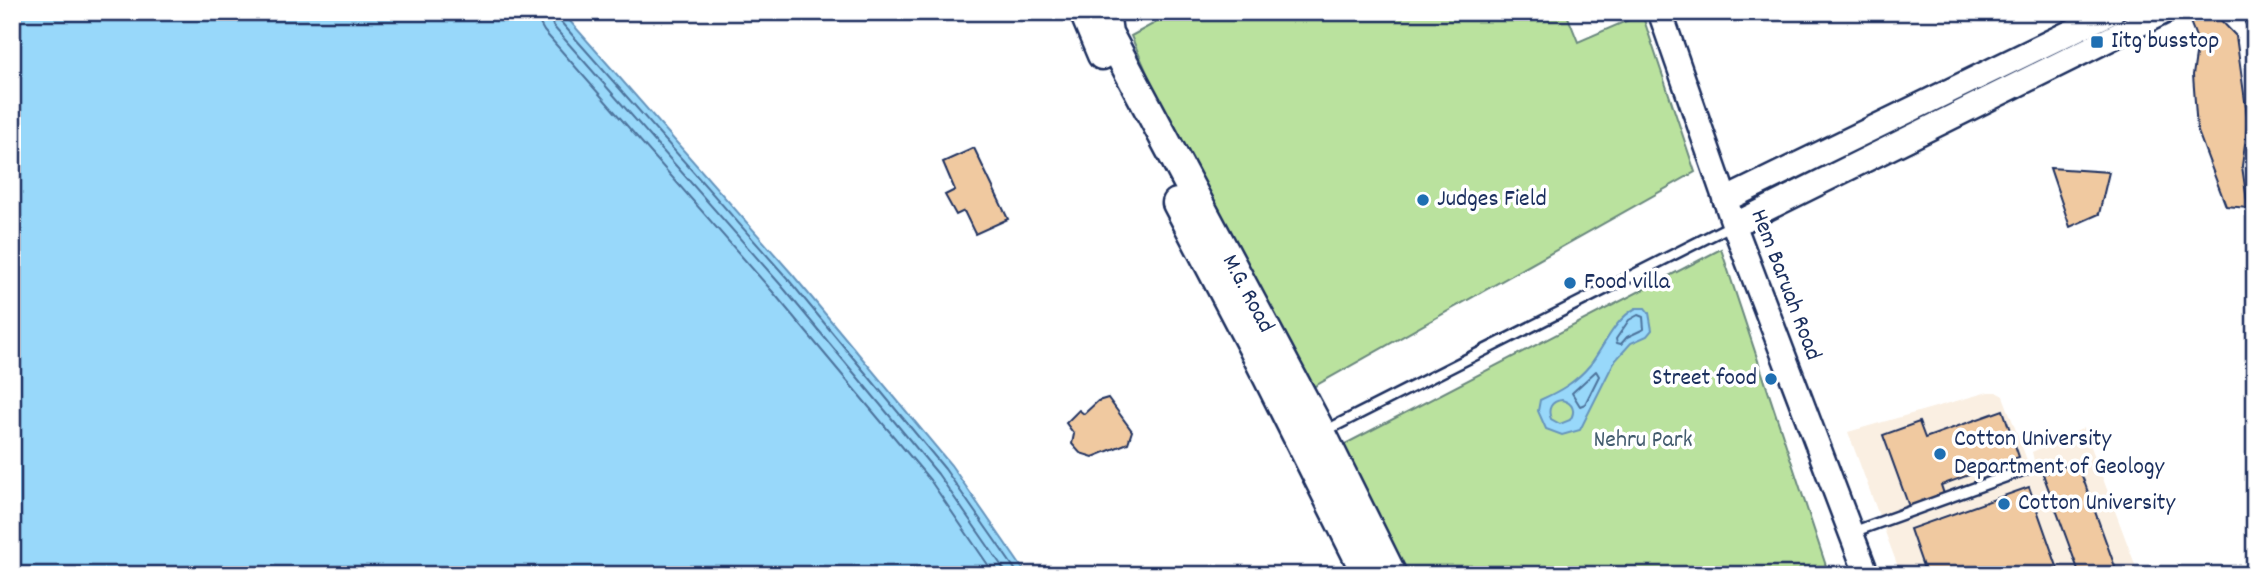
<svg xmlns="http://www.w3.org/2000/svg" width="2267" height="587" font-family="Dekko,sans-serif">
<rect width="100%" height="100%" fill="#fff"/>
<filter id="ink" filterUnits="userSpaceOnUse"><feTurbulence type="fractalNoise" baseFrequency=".0143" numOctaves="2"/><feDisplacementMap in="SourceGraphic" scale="14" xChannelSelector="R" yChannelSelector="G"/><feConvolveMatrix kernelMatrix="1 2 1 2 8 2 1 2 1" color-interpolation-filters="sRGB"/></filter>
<g filter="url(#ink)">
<!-- built -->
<polygon fill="#faefe2" points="1988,392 1996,392 2003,396 2033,476 2037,473 2032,452 2084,428 2139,575 1901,575 1848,432"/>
<!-- green -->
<g fill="#bae29e" stroke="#6a887e" stroke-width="2">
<polygon points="1175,12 1566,12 1578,42 1642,14 1695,172 1297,396 1214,228 1131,36"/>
<polygon points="1721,249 1829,575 1383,575 1320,457"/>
</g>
<!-- water -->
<g fill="#98d8fa" stroke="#6694bc" stroke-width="2" fill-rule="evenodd">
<polygon points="12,12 562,12 792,274 951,465 1027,575 12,575"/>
<path d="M1636,308H1645L1649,313L1652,330L1647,336L1631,343L1614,362L1580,430L1562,435L1546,429L1538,411L1540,400C1560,391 1576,382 1590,365C1605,345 1614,320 1636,308ZM1562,400C1573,403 1576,411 1570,420L1560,424L1551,419C1547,409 1551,401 1562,400Z"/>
</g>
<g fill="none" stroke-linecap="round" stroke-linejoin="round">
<!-- shore -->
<g stroke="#4d739c" stroke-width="2">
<polyline points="538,12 539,22 544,31 772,291 930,480 995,575"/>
<polyline points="549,12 553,26 780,284 938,474 1008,575"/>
<polyline points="557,12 559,20 787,278 945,469 1019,575"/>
<polygon points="1638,315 1643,317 1644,329 1627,337 1621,344 1617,343 1616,339 1629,320"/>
<polygon points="1596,371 1599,376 1585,404 1580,406 1572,393"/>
</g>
</g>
<!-- building -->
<g fill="#f0c9a0" stroke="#1b2f5e" stroke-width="2">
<polygon points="2200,12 2213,12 2236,36 2248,122 2242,166 2248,208 2226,206 2197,129 2193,75 2198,42 2187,14"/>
<polygon points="974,148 1008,219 975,234 964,211 956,215 945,195 955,190 943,162"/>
<polygon points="2050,168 2109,172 2099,214 2070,227"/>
<polygon points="1108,398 1132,431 1128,443 1093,457 1080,453 1072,444 1074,434 1066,423 1079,410 1084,414 1098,401"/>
<polygon points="2003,410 2019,457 1941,485 1946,500 1911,512 1883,435 1919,422 1925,438"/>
<polygon points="2077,462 2118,575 2080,575 2043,474"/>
<polygon points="2029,487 2060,575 1926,575 1910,529"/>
</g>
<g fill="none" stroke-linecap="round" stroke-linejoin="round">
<defs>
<g id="service">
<polyline points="1323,432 1732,225"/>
<polyline points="1853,532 2027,469"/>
</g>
<polyline id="minor" points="2254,12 2255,19"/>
<g id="tertiary">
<polyline points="1660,12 1734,225 1867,575"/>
<polyline points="1725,200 2112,12"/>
<polyline points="1734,225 2164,12"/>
</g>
<g id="primary">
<polyline points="1084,12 1102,55"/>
<polyline points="1105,12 1108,33 1321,432 1392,575"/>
<polyline points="1177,203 1252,346 1367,575"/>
</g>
</defs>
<!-- service casing -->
<use href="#service" stroke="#1b2f5e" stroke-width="14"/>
<!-- minor casing -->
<use href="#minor" stroke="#1b2f5e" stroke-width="23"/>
<!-- tertiary casing -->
<use href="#tertiary" stroke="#1b2f5e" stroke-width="28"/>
<!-- primary casing -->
<use href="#primary" stroke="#1b2f5e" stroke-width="33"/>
<!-- service -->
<use href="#service" stroke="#fff" stroke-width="9"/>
<!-- minor -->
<use href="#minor" stroke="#fff" stroke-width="18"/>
<!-- tertiary -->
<use href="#tertiary" stroke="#fff" stroke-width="23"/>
<!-- primary -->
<use href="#primary" stroke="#fff" stroke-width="28"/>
</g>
</g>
<!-- markers -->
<g fill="#1f6fb2" stroke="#fff" stroke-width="2.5">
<rect x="2090" y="35" width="14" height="14" rx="3.5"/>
<circle cx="1423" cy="200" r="7"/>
<circle cx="1570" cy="283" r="7"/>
<circle cx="1771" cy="379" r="7"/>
<circle cx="1940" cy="454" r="7"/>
<circle cx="2004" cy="504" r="7"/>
</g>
<g text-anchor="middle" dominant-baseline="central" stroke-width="7" stroke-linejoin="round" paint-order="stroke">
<!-- poi labels -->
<g font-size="24" fill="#1b2f5e" stroke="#fff" text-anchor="start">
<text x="2111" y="42">Iitg busstop</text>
<text x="1437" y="200">Judges Field</text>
<text x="1584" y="283">Food villa</text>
<text x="1757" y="379" text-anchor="end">Street food</text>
<text x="1954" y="440">Cotton University<tspan x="1954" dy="28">Department of Geology</tspan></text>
<text x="2018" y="504">Cotton University</text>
</g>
<!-- street labels -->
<g font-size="24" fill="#1b2f5e" stroke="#fff">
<text transform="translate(1785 285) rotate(69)">Hem Baruah Road</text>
<text transform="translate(1247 294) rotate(62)">M.G. Road</text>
</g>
<!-- park labels -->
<g font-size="24" fill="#435c6e" stroke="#fff">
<text x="1643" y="441">Nehru Park</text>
</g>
</g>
<!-- margin -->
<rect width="2267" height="587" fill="none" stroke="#fff" stroke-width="42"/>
<rect x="21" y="21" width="2225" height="545" fill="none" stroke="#1b2f5e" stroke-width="2.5" filter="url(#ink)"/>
</svg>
